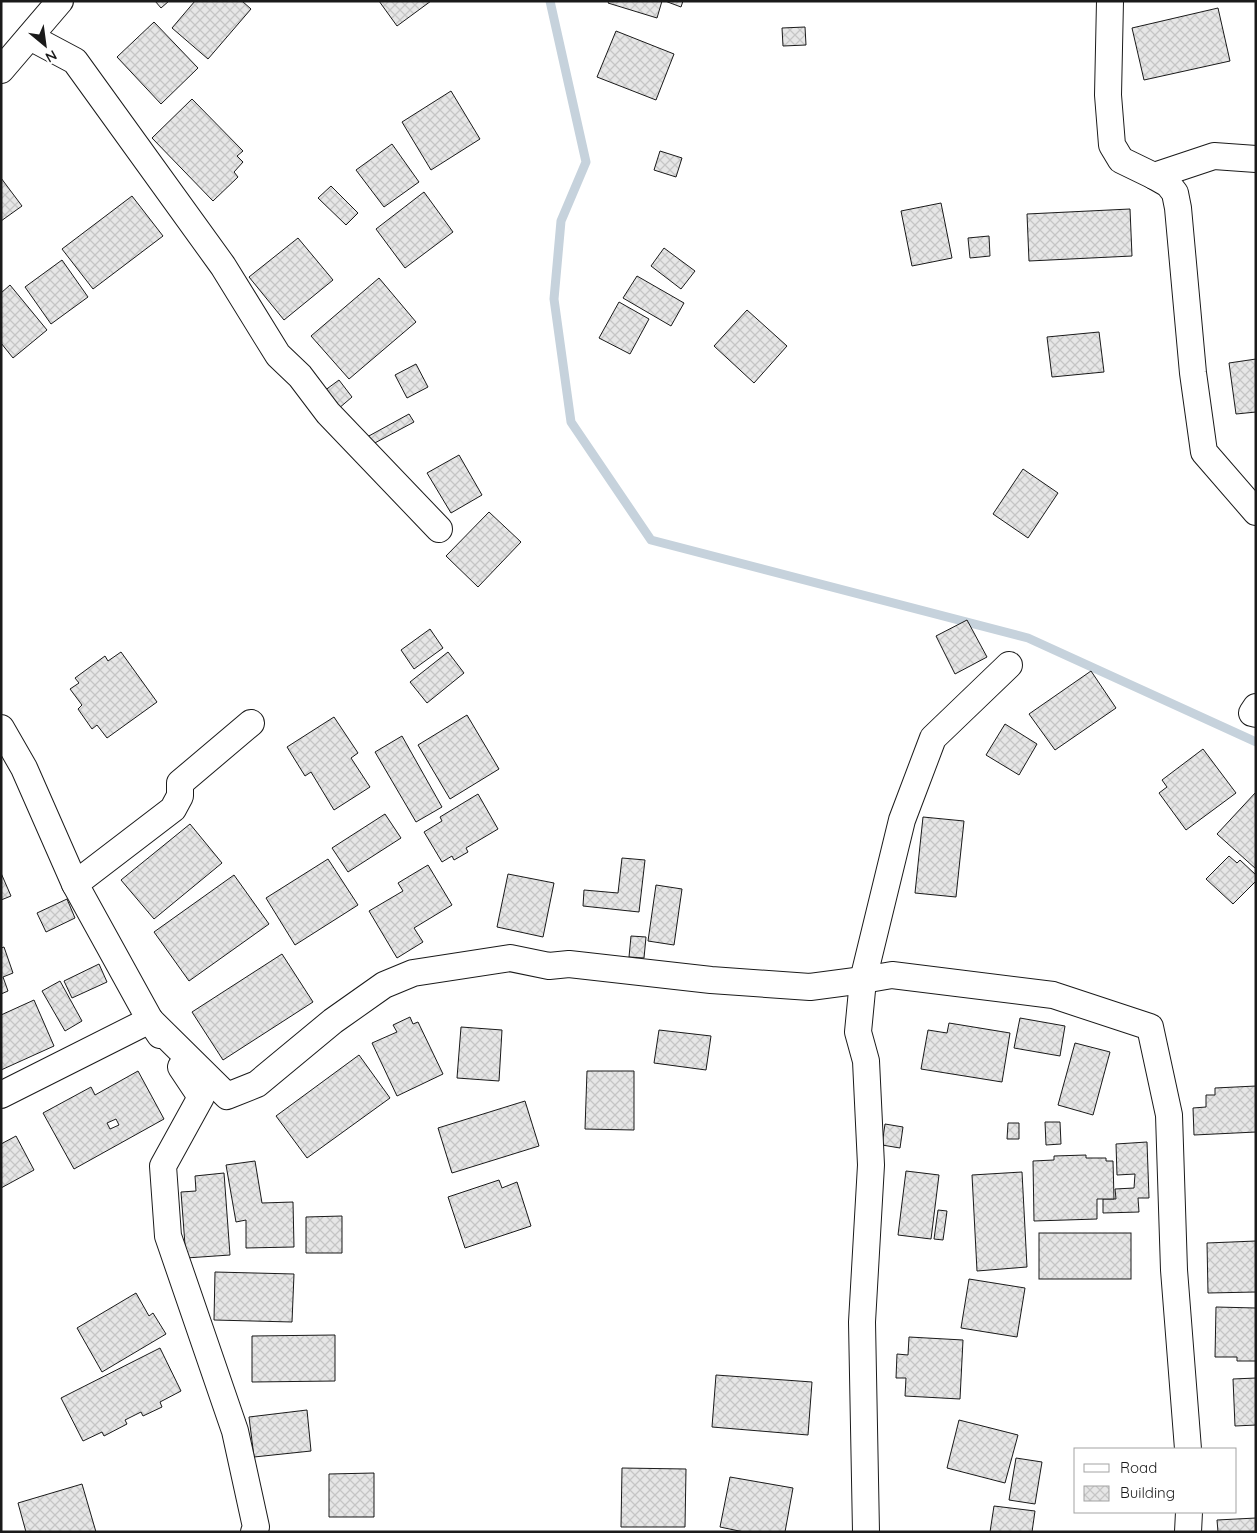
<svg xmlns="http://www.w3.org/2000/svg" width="1257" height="1533" font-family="Quicksand,sans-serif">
<defs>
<pattern id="building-cross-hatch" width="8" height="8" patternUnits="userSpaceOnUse" patternTransform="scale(1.25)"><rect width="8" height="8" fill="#e6e6e6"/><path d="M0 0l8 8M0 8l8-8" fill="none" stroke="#c5c5c5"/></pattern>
</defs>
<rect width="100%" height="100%" fill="#fff"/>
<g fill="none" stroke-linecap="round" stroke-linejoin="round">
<!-- stream -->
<polyline stroke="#c6d2dc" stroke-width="9" points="550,1 586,162 561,221 554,299 571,422 651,540 1028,638 1256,742"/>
</g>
<!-- building -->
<g fill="url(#building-cross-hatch)" stroke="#1a1a1a" fill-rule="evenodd">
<polygon points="155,1 169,1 161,8"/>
<polygon points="195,1 242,1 251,9 208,59 172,28"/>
<polygon points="379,1 431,1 397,26"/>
<polygon points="609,1 662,1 657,18 608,3"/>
<polygon points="665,1 683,1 681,7"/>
<polygon points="1218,8 1230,61 1144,80 1132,28"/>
<polygon points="154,22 198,68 161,104 117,57"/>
<polygon points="805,27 806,45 783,46 782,28"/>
<polygon points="616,31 674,54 656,100 597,77"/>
<polygon points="451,91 480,139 431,170 402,122"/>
<polygon points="192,99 243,151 237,156 243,162 234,172 238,177 213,201 152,138"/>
<polygon points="392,144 419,182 384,207 356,170"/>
<polygon points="660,151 682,158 676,177 654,170"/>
<polygon points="1,178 22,206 1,221"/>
<polygon points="331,186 358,213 346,225 318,198"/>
<polygon points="424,192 453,232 405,268 376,229"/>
<polygon points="132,196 163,236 93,289 62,249"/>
<polygon points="941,203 952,258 912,266 901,211"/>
<polygon points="1130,209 1132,256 1029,261 1027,214"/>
<polygon points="989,236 990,256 970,258 968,238"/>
<polygon points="298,238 333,280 284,320 249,277"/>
<polygon points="664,248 695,271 681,289 651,266"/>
<polygon points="62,260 88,297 51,324 25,287"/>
<polygon points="637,276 684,303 671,326 623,298"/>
<polygon points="379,278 416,322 349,379 311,336"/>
<polygon points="10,285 47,330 13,358 1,343 1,293"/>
<polygon points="619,302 649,319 630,354 599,338"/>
<polygon points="747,310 787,346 754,383 714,346"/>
<polygon points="1099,332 1104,372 1052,377 1047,337"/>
<polygon points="1256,359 1256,412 1236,414 1229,363"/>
<polygon points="416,364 428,387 407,398 395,375"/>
<polygon points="339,380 352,397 338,409 324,391"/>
<polygon points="409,414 414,422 371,445 367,437"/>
<polygon points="459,455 482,495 451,513 427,473"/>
<polygon points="1023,469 1058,493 1028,538 993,514"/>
<polygon points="489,512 521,542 478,587 446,556"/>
<polygon points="967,620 987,657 955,674 936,636"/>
<polygon points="430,629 443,648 414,669 401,650"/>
<polygon points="121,652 157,702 107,738 97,725 92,729 78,709 82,705 70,689 79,683 75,678 105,656 108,661"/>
<polygon points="448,652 464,673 427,703 410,682"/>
<polygon points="1091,671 1116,708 1055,750 1029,714"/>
<polygon points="467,715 499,769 450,799 418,745"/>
<polygon points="334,717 358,753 351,758 370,787 334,810 311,772 305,776 287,747"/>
<polygon points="1005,724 1037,744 1019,775 986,755"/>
<polygon points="402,736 442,807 416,822 375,752"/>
<polygon points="1203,749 1236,793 1186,830 1159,793 1167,787 1162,780"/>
<polygon points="1256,792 1256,869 1217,834"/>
<polygon points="478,794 498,829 466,848 468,852 454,860 452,856 442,862 424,832 442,821 440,817"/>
<polygon points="385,814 401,838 348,872 332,848"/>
<polygon points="923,817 964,821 956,897 915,893"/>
<polygon points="190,824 222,863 154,919 121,880"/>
<polygon points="1229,856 1237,863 1240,860 1256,875 1256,881 1233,904 1206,879"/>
<polygon points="622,858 645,860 639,912 583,906 584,890 618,893"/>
<polygon points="328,859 358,905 295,945 266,898"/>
<polygon points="428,865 452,905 414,928 423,942 397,958 369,911 403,891 398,883"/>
<polygon points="1,873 11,896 1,900"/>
<polygon points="508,874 554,883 543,937 497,927"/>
<polygon points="234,875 269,924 189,981 154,932"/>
<polygon points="656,885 682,889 674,945 648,941"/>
<polygon points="67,899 75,918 46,932 37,913"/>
<polygon points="631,936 646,937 644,958 629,957"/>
<polygon points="4,947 13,973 3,977 8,991 1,994 1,948"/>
<polygon points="282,954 313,1002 223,1060 192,1012"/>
<polygon points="99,964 107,982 72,998 64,981"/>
<polygon points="60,981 82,1021 65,1031 42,991"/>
<polygon points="34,1000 54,1046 1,1070 1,1015"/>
<polygon points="410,1017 413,1024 418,1022 443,1074 397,1096 372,1043 397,1032 393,1025"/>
<polygon points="1020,1018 1065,1026 1060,1056 1014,1048"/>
<polygon points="949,1023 1010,1033 1002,1082 921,1069 928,1030 947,1033"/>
<polygon points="461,1027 502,1030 499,1081 457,1078"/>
<polygon points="659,1030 711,1036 706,1070 654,1063"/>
<polygon points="1075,1043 1110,1052 1093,1115 1058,1105"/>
<polygon points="359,1055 390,1098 307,1158 276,1116"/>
<path d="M138,1071L164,1119L74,1169L43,1113L91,1087L95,1095ZM116,1119L119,1125L110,1129L107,1123Z"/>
<polygon points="587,1071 634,1071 634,1130 585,1129"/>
<polygon points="1256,1086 1256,1132 1194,1135 1193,1108 1206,1107 1206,1095 1215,1095 1215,1088"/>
<polygon points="525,1101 539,1146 452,1173 438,1128"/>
<polygon points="1045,1122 1060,1122 1061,1144 1046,1145"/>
<polygon points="1008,1123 1019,1123 1019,1139 1007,1139"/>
<polygon points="885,1124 903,1127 900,1148 882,1145"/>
<polygon points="16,1136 34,1170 1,1188 1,1144"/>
<polygon points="1147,1142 1149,1198 1138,1198 1139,1212 1103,1213 1103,1199 1116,1199 1115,1189 1134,1188 1135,1174 1117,1175 1116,1144"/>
<polygon points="1086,1155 1086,1158 1106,1158 1106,1161 1113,1161 1114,1199 1097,1199 1097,1219 1034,1221 1033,1161 1054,1160 1054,1156"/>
<polygon points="255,1161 262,1203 293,1202 294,1247 246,1248 246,1220 236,1222 226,1165"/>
<polygon points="906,1171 939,1175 931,1239 898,1235"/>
<polygon points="1022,1172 1027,1267 977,1271 972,1175"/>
<polygon points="224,1173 230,1255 186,1258 181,1192 196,1191 195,1176"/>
<polygon points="499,1180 502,1188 517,1182 531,1226 465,1248 448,1197"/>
<polygon points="938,1210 947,1211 943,1240 934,1239"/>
<polygon points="342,1216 342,1253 306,1253 306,1217"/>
<rect x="1039" y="1233" width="92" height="46"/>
<polygon points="1256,1241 1256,1292 1208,1293 1207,1243"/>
<polygon points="215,1272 294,1274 292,1322 214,1320"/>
<polygon points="969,1279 1025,1288 1017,1337 961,1328"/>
<polygon points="136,1293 149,1316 153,1313 166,1334 102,1372 77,1328"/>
<polygon points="1216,1307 1256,1308 1256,1361 1237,1361 1237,1357 1215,1357"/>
<polygon points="335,1335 335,1381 252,1382 252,1336"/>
<polygon points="909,1337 963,1340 960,1399 905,1396 906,1378 896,1378 897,1354 908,1355"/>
<polygon points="160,1348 181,1391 160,1402 162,1407 143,1416 141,1412 125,1420 127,1424 104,1436 102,1432 83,1441 61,1398"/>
<polygon points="716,1375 812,1382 808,1435 712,1427"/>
<polygon points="1256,1378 1256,1425 1235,1426 1233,1379"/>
<polygon points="307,1410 311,1451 254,1457 249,1417"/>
<polygon points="959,1420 1018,1435 1005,1483 947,1468"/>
<polygon points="1016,1458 1042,1462 1035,1504 1009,1500"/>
<polygon points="622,1468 686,1469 685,1527 621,1527"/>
<polygon points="374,1473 374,1517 329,1517 329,1474"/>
<polygon points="730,1477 793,1488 785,1532 744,1532 720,1527"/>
<polygon points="82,1484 96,1532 26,1532 18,1503"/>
<polygon points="994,1506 1035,1511 1032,1532 990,1532"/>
<polygon points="1256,1518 1256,1532 1218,1532 1217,1520"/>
</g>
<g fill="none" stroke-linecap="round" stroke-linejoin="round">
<defs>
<g id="minor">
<polyline points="1110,1 1108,95 1112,145 1121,160 1154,176 1168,184 1175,193 1178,208 1193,373 1204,452 1256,512"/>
<polyline points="30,37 75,61 223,266 278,355 300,376 328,413 439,529"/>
<polyline points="1,70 60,1"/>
<polyline points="1154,176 1214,156 1256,159"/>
<polyline points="1256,707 1252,713 1256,714"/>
<polyline points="1,728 24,768 75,884 150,1020 160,1035"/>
<polyline points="75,884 173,809 180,796 180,783 251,723"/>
<polyline points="150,1020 227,1096 257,1084 333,1021 384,985 413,973 510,958 549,966 569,964 711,980 810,987 863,980 892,975 1053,995 1150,1027 1169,1115 1174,1270 1188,1449"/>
<polyline points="181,1067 201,1097 163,1166 168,1236 235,1431 256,1527 254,1532"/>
<polyline points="1,1095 150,1020"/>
<polyline points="866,1532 862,1322 871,1165 866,1061 858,1032 863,980 902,820 933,738 1009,665"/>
<polyline points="1188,1532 1189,1512"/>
</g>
</defs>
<!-- minor casing -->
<use href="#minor" stroke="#1a1a1a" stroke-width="28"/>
<!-- minor -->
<use href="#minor" stroke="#fff" stroke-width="26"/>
</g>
<!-- border -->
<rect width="1257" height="1533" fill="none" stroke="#1a1a1a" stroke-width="5"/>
<!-- legend -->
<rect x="1074" y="1448" width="162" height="65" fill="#ffffff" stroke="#a3a3a3"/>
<rect x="1084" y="1464" width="25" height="8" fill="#ffffff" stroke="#a3a3a3"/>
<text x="1120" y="1473" font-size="15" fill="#1a1a1a">Road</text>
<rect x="1084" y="1486" width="25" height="15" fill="url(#building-cross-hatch)" stroke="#a3a3a3"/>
<text x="1120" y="1498" font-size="15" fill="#1a1a1a">Building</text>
<!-- north arrow -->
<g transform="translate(45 45) rotate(151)" stroke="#ffffff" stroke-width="4" paint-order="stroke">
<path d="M0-4L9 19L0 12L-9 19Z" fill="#1a1a1a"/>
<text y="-8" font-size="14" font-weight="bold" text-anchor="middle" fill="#1a1a1a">N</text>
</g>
</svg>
